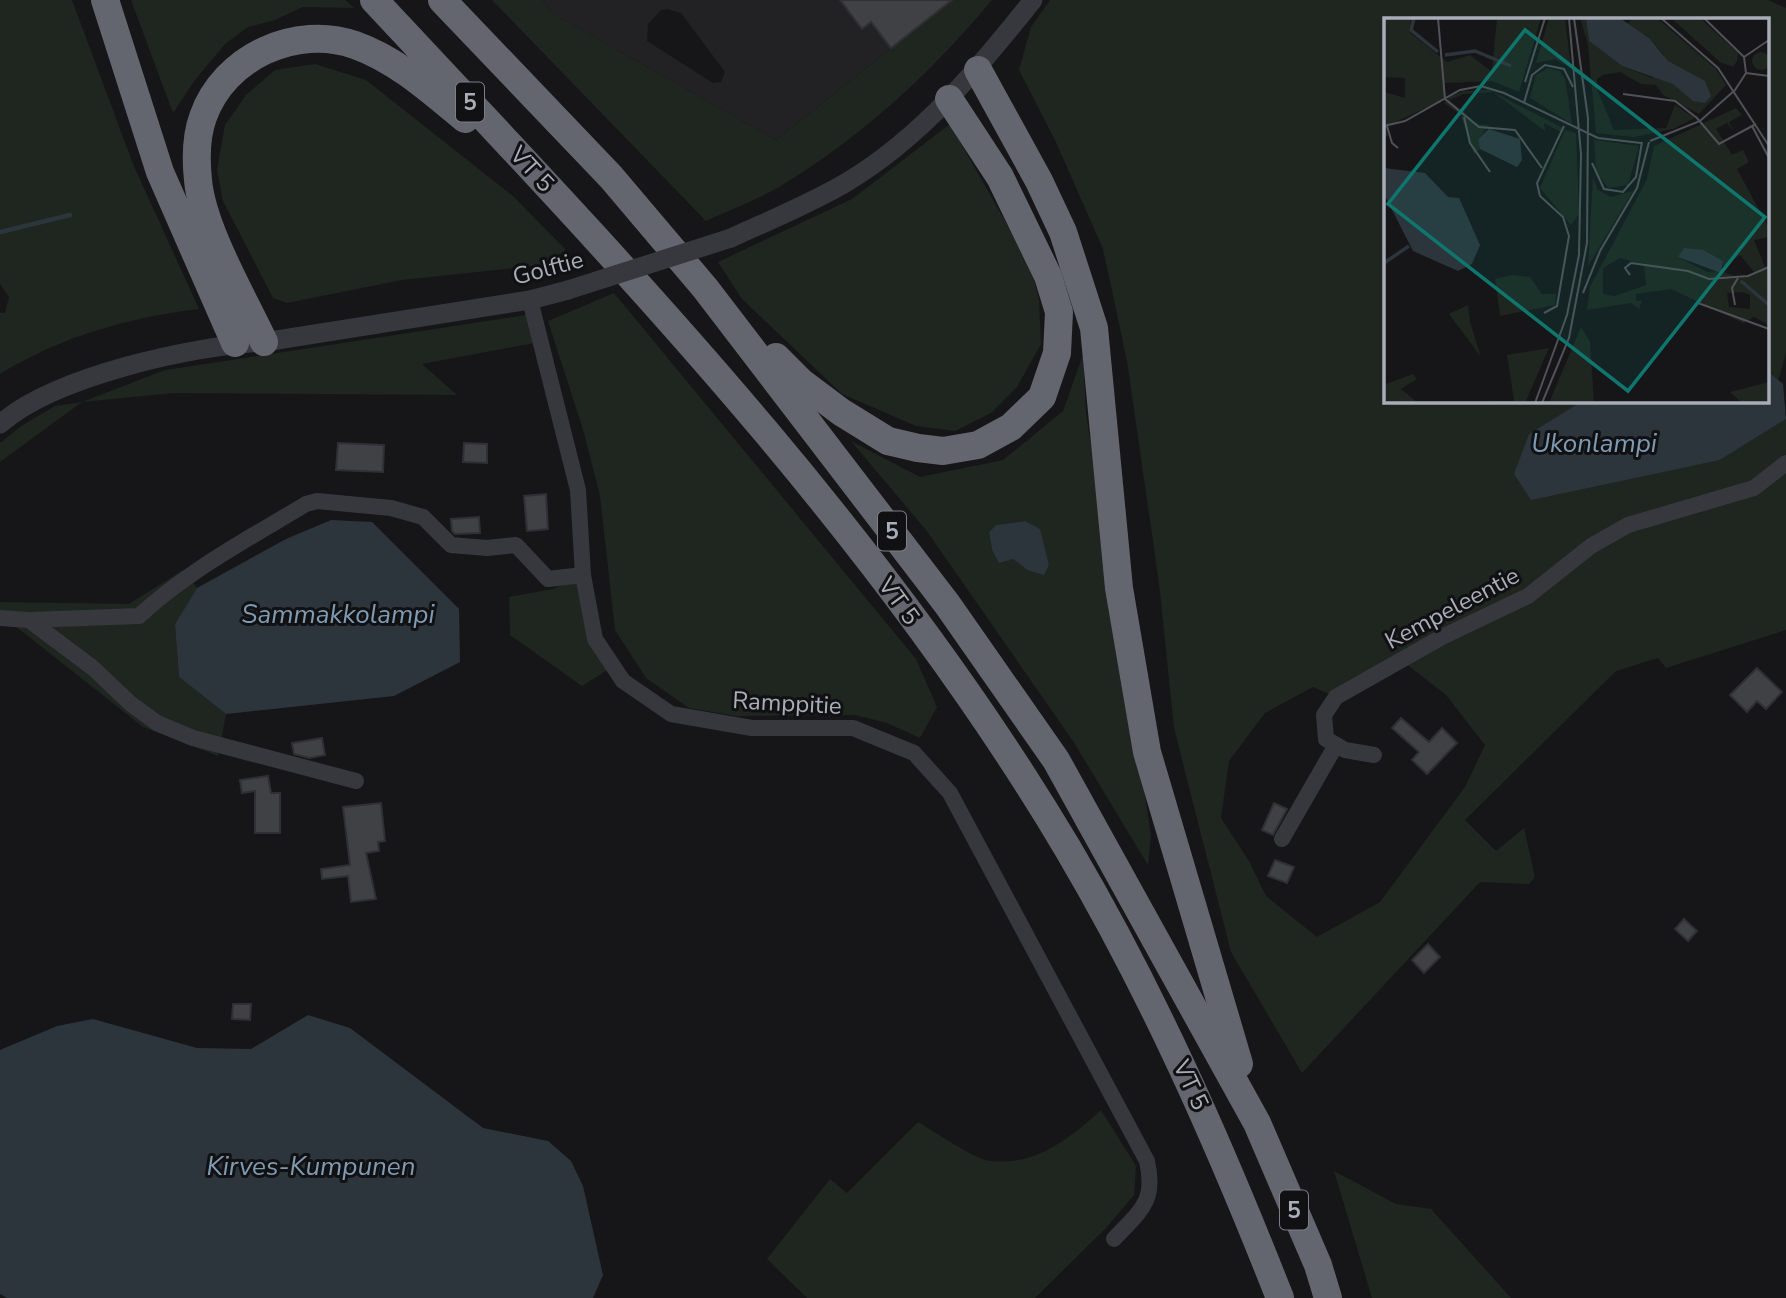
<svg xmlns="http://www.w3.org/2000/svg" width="1786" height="1298" font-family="'Nunito Sans',sans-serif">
<rect width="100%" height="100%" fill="#161618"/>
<!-- built -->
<path fill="#222225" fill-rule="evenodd" d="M542,0H952L776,140L552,13ZM667,9L681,13L725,72L721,82L713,83L647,41L648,24L661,10Z"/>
<!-- green -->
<g fill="#1e261f" fill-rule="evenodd">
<path d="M0,0H72L133,164L199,309C127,318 62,336 0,374V313H5L9,297L0,284Z"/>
<polygon points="131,0 345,0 354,8 303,7 275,20 248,27 225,44 195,80 173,113"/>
<path d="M492,0H542L552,13L776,140L952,0H992C932,72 864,135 784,184C760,199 732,209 706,221Z"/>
<path d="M1050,0H1768L1786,8V352L1778,382L1767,371V19H1385V401H1582L1529,434L1638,476L1720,460L1786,419V630L1666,668L1658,658L1616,671L1465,820L1496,851L1524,828L1535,877L1529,884L1480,882L1302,1073L1231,952L1174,728L1159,583L1127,361L1103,249L1055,140L1019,70L1031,27ZM1401,660L1446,695L1485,745L1465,787L1380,902L1317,937L1266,896L1249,861L1221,818L1229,761L1265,713L1313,687L1336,697Z"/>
<polygon points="315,64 366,80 514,197 565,249 561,263 402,280 287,303 273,298 223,201 217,170 225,125 246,95 275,70"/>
<polygon points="950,124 1031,267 1039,300 1041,344 1017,387 991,413 955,431 916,426 842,394 742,299 718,262 852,199"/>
<polygon points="614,293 916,659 937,707 920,738 887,723 855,715 736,716 689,708 646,678 615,630 600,496 584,433 548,321"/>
<polygon points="533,314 540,342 422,364 457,395 173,393 82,402 0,462 0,443 21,426 55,406 82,402 165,370"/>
<path d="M1083,355L1086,413L1151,835L1148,865L1073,741L926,530L851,441L920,477L1003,460L1063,411ZM1024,521L1039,529L1049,565L1027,570L1013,559L992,550L989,532L996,525Z"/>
<polygon points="183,570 197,588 175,624 179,677 226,714 218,756 143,727 14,625 0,625 0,602 129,604"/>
<polygon points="583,575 612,667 582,686 510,635 509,597 553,589"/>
<path d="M1101,1110L1136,1166L1134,1195L1106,1228L1035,1298H807L767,1259L830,1179L847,1193L918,1122C936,1132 973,1159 991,1161C1036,1166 1070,1138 1101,1110Z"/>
<polygon points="1334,1171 1396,1204 1431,1209 1511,1298 1372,1298"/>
</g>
<!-- water -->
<g fill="#2c353c">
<polygon points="1767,371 1783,384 1786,419 1720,460 1531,500 1514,474 1529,434 1582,401 1767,401"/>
<polygon points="331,520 372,522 459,609 460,662 394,696 226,714 179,677 175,624 197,588 286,539"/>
<polygon points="1025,521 1040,529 1049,565 1044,575 1027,570 1013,559 999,563 992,550 989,532 996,525"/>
<polygon points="308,1015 350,1028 483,1128 548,1141 571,1161 583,1186 603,1275 593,1298 7,1298 0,1294 0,1050 57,1026 93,1019 197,1048 251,1049"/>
</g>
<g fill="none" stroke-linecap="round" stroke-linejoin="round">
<!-- stream -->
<polyline stroke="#2c353c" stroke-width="4.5" points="0,232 70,215"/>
</g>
<!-- building -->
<g fill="#404145" stroke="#303034" stroke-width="2">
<polygon points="840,0 952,0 891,48 871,22 862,29"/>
<polygon points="338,443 384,445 383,472 336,470"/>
<polygon points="464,443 487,444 487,463 463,462"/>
<polygon points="546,494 548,529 527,531 524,496"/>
<polygon points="479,517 480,533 455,534 452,531 451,519"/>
<polygon points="1757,668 1782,692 1766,709 1757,701 1747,712 1730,695"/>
<polygon points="1401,718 1429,742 1442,728 1457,743 1427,774 1412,760 1419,752 1392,728"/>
<polygon points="322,738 325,755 309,758 294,754 292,743"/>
<polygon points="268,776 271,793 280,793 280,833 255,833 255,791 242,793 240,780"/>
<polygon points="381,803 385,841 378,842 379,851 366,853 376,899 351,902 348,876 322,879 321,869 350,865 343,807"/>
<polygon points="1274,803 1287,809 1273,835 1262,830"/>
<polygon points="1275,860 1294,867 1287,883 1268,876"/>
<polygon points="1684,919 1697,931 1688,941 1675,929"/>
<polygon points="1428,944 1440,957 1424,973 1412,960"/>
<polygon points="233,1004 251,1004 250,1020 232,1019"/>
</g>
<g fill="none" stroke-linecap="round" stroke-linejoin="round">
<!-- minor -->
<g stroke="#37383d" stroke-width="16">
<path d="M530,300L578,490L583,575L595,639L623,681L671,714L752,728H853L914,753L950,793L1147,1161C1156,1202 1141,1210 1114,1239"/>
<path d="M0,618L29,620L139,616C189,570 248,539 306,504L317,501L391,508L423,517L451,545L487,548L516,545L548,579L583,575"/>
<polyline points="29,620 93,668 131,704 157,723 193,738 356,781"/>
<polyline points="1374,755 1345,750 1326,739 1324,715 1336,697 1442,637 1528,596 1591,546 1628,525 1754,488 1786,463"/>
<polyline points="1282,839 1336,745"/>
</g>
<!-- tertiary -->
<g stroke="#37383d" stroke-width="19">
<path d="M731,238C770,220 810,204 847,182C922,137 979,68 1033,0"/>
<path d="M0,424C55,376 192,346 264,342L530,300L568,290"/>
</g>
<!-- motorway -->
<g stroke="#63666e" stroke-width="28">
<polyline points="105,0 160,172 235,343"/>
<path d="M374,0C623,266 881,534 1068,849C1153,993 1219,1143 1280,1298"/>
<polyline points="442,0 611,177 705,288 947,604 1056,760 1257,1123 1318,1265 1328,1298"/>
<polyline points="978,70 1039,181 1063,232 1094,328 1119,588 1147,752 1239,1064"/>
<path d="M264,342C243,297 202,228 198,180C196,161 196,136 203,117C224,57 296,24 355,45C397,60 431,91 465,119"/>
<polyline points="776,357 801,382 841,412 888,441 918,448 943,451 978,445 1011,427 1042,397 1057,353 1059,312 1048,276 1000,177 949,99"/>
</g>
<!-- tertiary-bridge -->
<polyline stroke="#37383d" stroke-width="19" points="568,290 731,238"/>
</g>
<g text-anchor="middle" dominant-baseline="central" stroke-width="6" stroke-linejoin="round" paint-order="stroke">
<!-- shield labels -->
<g fill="#111113" stroke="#7b7e86" stroke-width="2">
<rect x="456" y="82.5" width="28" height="39" rx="5"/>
<rect x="878" y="511.5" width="28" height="39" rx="5"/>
<rect x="1280" y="1190.5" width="28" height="39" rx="5"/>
</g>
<g font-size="23" font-weight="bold" fill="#a8adb8">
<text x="470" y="102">5</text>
<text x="892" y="531">5</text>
<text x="1294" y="1210">5</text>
</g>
<!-- street labels -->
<g font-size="24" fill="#a8adb8" stroke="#111113">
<text transform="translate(532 169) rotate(47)">VT 5</text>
<text transform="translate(548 268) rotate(-15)">Golftie</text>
<text transform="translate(899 601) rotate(54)">VT 5</text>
<text transform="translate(1452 608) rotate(-28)">Kempeleentie</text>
<text transform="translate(787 703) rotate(3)">Ramppitie</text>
<text transform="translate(1191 1085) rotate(65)">VT 5</text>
</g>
<!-- water labels -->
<g font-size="26" font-style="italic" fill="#7f9bb3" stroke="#111113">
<text x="1594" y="443">Ukonlampi</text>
<text x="338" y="614">Sammakkolampi</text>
<text x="311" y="1166">Kirves-Kumpunen</text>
</g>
</g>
<!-- overview -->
<g transform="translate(1384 18)">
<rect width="385" height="385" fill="#161618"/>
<path d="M0,0H27L25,14L63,44L86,37L108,54L113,0H157L135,74L108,63L61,65V81L3,108L4,118L0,119V74L21,80V60L0,59ZM165,0H181L187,50L171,41L152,45ZM196,0H202L205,23L238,48L268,60L280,37L266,21L243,7L248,0H273L332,51L342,67L315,96L279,77L272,67L257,66L236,54L219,57L213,61V71L230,112L282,110L291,87L311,100L289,111L250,119L212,115L204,27ZM287,0H316L354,35L353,43L349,49L336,44ZM368 43a9 9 0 1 1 18 0a9 9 0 1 1-18 0ZM164,50L176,53L181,61L188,106L146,80L152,57ZM105,72L179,110L177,114L160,105L161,113L109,74L80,76L65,82L94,106L105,107L94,121L96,131L90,136L77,97L60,85L67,78L79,73ZM352,90L358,97L345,104L351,115L343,105L332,111L348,137L359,132L365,144L353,151L385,210V219L370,222L381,249L385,247V307L370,299L359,305L287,271L252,276V283H258L255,291L247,285L203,292L206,269L263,161L270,128ZM356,237L371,255L355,260L338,253L323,254L294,239L339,243V249ZM236,240L260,247L262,267L231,278L219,276V250ZM358,274L366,277V291L345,289L343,275ZM181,112L192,115L195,196L187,207L156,170ZM210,122L255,128L244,167L224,170L212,153ZM209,160L214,172L227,179L249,173L204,248ZM128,257L146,259L158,276H172L171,287L116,298L111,261ZM84,287L86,304L97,339L65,296ZM197,309L206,324L210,385H165ZM165,330L141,385H62L130,383L123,337ZM29,356L33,361L17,371L34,385H0L2,366ZM385,364V385H358L346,374Z" fill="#1e261f" fill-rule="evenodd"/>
<path d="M202,0H236L266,21L284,43L321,63L327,78L321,85L309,83L289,66L238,48L205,23ZM105,111L136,121L138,142L133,149L96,131L94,121ZM0,150L41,155L64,179L75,180L96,227L88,246L74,253L29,233L0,176ZM300,230L319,232L339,243L337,255L294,239Z" fill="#2c353c"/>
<path fill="none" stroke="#2c353c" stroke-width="3.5" d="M30,0L27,12L54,34M61,37L91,33L127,48M0,245L25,228M357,263L385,287"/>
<path fill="none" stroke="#505258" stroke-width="2" d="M54,0L61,81L95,109L131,112L158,150M277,0L334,50L385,128M360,39L385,22M362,55L385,58M141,64L161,0M239,76L291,83L313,100L335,126L372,106M140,85L148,57L161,47L180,51L189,69M80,99L86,125L106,154M0,108L21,103L76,72L97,68L120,75L214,120L257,125M3,108L8,125L14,130M368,108L385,140M266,123L316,103L351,72L362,55L360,39L320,0M208,145L220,171L239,174L252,159L258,124M246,257L241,250L247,245L304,253L325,261L364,258L385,249M199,275L216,233L253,170L265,124M314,285L385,311M351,287L348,270L354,260M160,295L173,288L185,218L179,199L156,178L153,165L180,108M68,385H103M151,385L183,297L195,237L197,136L185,0M158,385L185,320L203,225L204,100L190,0"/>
<path fill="#0f766e" fill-opacity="0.15" stroke="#0f766e" stroke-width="3.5" d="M141,12L381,199L244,373L4,186Z"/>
<rect width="385" height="385" fill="none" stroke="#a8adb8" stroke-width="3.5"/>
</g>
</svg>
